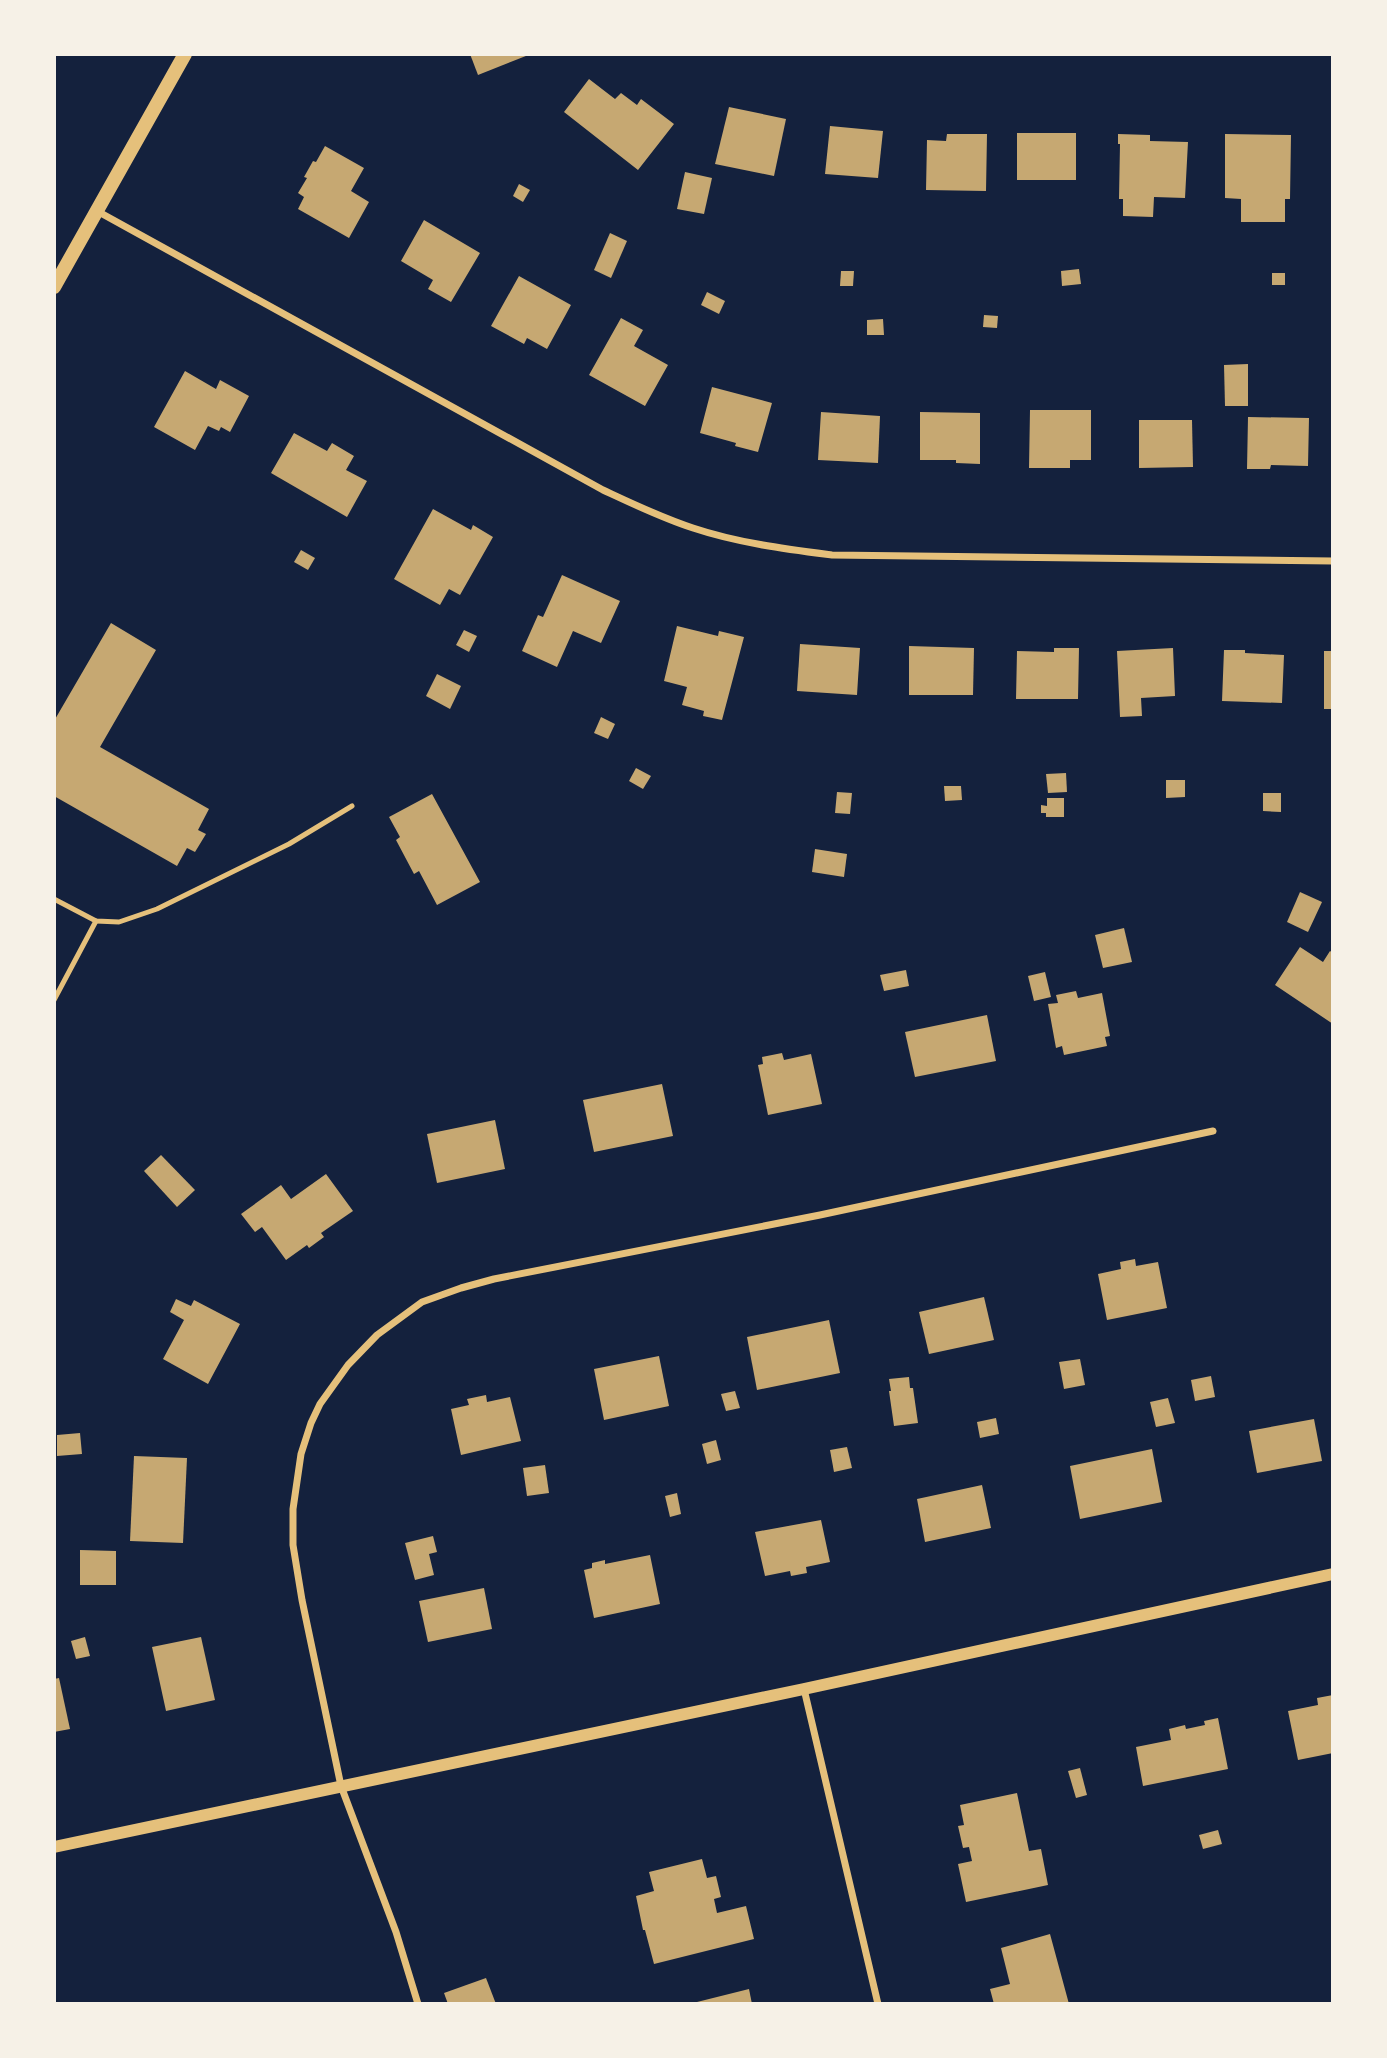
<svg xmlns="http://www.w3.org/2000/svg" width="1387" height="2058" font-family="'Alegreya Sans',sans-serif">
<rect width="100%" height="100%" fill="#14213d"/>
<!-- building -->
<g fill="#c6a872">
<polygon points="470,54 531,54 478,75"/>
<polygon points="589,79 615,99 621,93 637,105 641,99 674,124 638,170 564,112"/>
<polygon points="729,107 786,119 774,176 715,164"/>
<polygon points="830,126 883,131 878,178 825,174"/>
<rect x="1017" y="133" width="59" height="47"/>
<polygon points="947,134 987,134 986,191 926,190 927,140 946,141"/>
<polygon points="1118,134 1150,135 1150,141 1188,142 1185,198 1154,197 1153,217 1123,216 1123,199 1119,199 1120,144 1118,144"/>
<polygon points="1225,134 1291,135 1290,199 1285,199 1285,222 1241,222 1241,199 1225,198"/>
<polygon points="325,146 364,168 351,191 369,202 349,238 298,209 304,197 298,193 307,178 304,177 313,161 316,162"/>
<polygon points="685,172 712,178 704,214 677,209"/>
<polygon points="519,184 530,190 523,202 513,196"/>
<polygon points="424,220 480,253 451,302 428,289 433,280 401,261"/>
<polygon points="610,233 627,241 611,278 594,270"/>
<polygon points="1079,269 1081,284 1062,286 1061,271"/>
<polygon points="841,271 854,271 853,286 840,286"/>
<rect x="1272" y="273" width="13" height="12"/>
<polygon points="519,276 571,305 547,349 527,338 524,344 491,326"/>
<polygon points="707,292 725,301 719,314 701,305"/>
<polygon points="984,315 998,316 997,328 983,327"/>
<polygon points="621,318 643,330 634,346 668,365 645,406 589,375"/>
<polygon points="883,319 884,335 867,335 867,320"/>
<polygon points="1248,364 1248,406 1225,406 1224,365"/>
<polygon points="185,371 216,389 220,380 249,396 230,432 221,427 219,431 208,426 195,450 154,427"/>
<polygon points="712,387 772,403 758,452 735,446 736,443 700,433"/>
<polygon points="1030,410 1091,410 1091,460 1070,460 1070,468 1029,468"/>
<polygon points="821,412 880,416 878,463 818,460"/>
<polygon points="920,412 980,413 980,464 956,463 956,460 920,460"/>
<polygon points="1248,417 1309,418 1308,466 1271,465 1270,469 1247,469"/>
<polygon points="1139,420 1192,420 1193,467 1139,468"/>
<polygon points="294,433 327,451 332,443 354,456 346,470 367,481 347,517 271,473"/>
<polygon points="433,509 471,530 473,525 493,537 460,595 449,589 440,605 394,579"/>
<polygon points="301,550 315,558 308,570 294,562"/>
<polygon points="562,575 620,601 601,643 573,631 557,667 522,651 538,615 543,617"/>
<polygon points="111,623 156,650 100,747 209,809 198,830 206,834 195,852 187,848 177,866 54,796 54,721"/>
<polygon points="677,626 718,636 719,631 744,637 722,720 703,716 704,711 682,705 687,687 664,681"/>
<polygon points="464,630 477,636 469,652 456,645"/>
<polygon points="800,644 860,648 857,695 797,691"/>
<polygon points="909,646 974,648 973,695 909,695"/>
<polygon points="1054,648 1079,648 1078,699 1016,699 1017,651 1054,652"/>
<polygon points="1173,648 1175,696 1141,698 1142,716 1120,717 1117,651"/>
<polygon points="1224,650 1245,650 1245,653 1284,655 1282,703 1222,701"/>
<rect x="1324" y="651" width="9" height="58"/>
<polygon points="437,674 461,686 450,709 426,696"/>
<polygon points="601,717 615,724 608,739 594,733"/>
<polygon points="636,768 651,776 643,789 629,781"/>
<polygon points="1066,773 1067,792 1048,793 1046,774"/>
<polygon points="1166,780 1185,780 1185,797 1166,798"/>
<polygon points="944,786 961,786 962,800 945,801"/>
<polygon points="837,792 852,793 850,814 835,813"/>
<polygon points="1263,793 1281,793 1281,812 1263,811"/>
<polygon points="432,794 480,882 437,905 419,871 414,874 396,840 400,837 389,817"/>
<polygon points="1047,798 1064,798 1064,817 1046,817 1046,813 1041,813 1041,805 1047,806"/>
<polygon points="815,849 847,854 844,877 812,872"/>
<polygon points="1300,892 1322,902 1308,932 1287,922"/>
<polygon points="1124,928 1132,962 1103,968 1095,935"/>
<polygon points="1300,947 1323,962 1330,951 1333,953 1333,1024 1275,985"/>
<polygon points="906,970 909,986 884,991 880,975"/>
<polygon points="1045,972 1051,997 1034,1001 1028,976"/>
<polygon points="1076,991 1078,998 1102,993 1110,1036 1105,1037 1107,1046 1064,1055 1062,1046 1056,1048 1048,1004 1058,1003 1056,995"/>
<polygon points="987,1015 996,1061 915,1077 905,1032"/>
<polygon points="782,1053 784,1060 811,1054 822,1104 768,1115 758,1065 763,1064 762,1057"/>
<polygon points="662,1084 673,1136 594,1152 583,1100"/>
<polygon points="495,1120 505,1169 437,1183 427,1134"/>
<polygon points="161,1155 195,1190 177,1207 144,1171"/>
<polygon points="326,1174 353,1211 321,1233 324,1237 309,1248 307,1245 286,1260 262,1227 255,1232 241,1214 281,1185 291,1199"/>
<polygon points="1135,1259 1136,1266 1158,1262 1167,1308 1107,1320 1098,1274 1121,1269 1120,1262"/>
<polygon points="984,1297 994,1340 929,1354 919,1312"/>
<polygon points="176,1299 191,1306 194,1300 240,1324 208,1384 163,1359 184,1320 170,1312"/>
<polygon points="829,1320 840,1373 757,1390 747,1337"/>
<polygon points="659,1356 669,1406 604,1420 594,1369"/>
<polygon points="1080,1359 1085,1385 1064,1389 1059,1362"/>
<polygon points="1211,1376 1215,1397 1195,1401 1191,1380"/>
<polygon points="909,1377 910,1388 913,1388 918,1423 894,1426 889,1391 891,1391 889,1379"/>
<polygon points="735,1391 740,1408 726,1411 721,1394"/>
<polygon points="486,1395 487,1402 510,1397 521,1441 461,1455 451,1409 469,1405 467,1399"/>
<polygon points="1168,1398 1175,1423 1156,1427 1150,1402"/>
<polygon points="996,1418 999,1434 980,1438 977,1422"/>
<polygon points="1314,1419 1322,1461 1257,1473 1249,1431"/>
<polygon points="80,1433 82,1454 57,1456 57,1435"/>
<polygon points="716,1440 721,1460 707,1464 702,1444"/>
<polygon points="847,1447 852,1468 834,1472 830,1450"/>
<polygon points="1152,1449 1162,1502 1080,1519 1070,1466"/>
<polygon points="134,1456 187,1458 183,1543 130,1541"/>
<polygon points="545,1465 549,1493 527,1496 523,1468"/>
<polygon points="982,1485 991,1528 925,1542 917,1499"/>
<polygon points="677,1493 681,1514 670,1517 665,1496"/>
<polygon points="821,1520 830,1562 806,1567 807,1573 791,1576 790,1571 765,1576 755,1532"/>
<polygon points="433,1536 437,1552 429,1554 434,1575 415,1580 405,1543"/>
<polygon points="80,1550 116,1551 116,1585 80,1585"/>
<polygon points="650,1555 660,1604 594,1618 584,1570 592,1568 592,1563 605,1560 605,1564"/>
<polygon points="484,1588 492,1629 428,1642 419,1601"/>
<polygon points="85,1637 90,1656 76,1659 71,1641"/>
<polygon points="201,1637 215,1700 166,1711 152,1647"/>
<polygon points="59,1678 70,1729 54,1732 54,1679"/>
<polygon points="1333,1695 1333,1753 1298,1760 1288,1711 1318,1705 1317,1698"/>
<polygon points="1218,1718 1228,1769 1143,1786 1136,1747 1171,1740 1169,1729 1185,1725 1186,1729 1205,1725 1204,1721"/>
<polygon points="1080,1768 1087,1795 1076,1798 1068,1771"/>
<polygon points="1017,1793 1029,1851 1041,1849 1048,1885 966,1902 958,1864 972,1861 969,1847 963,1848 958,1826 964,1825 960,1805"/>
<polygon points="1218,1830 1222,1844 1203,1849 1199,1835"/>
<polygon points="702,1859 707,1878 716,1876 721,1897 714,1899 717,1913 746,1906 754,1939 654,1964 645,1930 643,1930 636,1896 654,1891 649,1872"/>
<polygon points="1050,1934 1069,2004 994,2004 990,1989 1010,1984 1001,1948"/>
<polygon points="486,1978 496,2004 448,2004 444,1993"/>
<polygon points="749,1989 752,2004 693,2004 693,2003"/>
</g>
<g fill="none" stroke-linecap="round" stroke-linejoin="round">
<!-- service -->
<g stroke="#e5c07b" stroke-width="5">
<polyline points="54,899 96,921 119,922 157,909 289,844 352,806"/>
<polyline points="54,1000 96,921"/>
</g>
<!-- minor -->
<g stroke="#e5c07b" stroke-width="7">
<path d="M97,211L603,490C633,504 662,518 693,528C738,543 786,549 832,555L1333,561"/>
<polyline points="804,1689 878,2004"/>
<polyline points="418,2004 396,1932 341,1786 302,1600 293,1545 293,1509 301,1454 311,1423 320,1404 348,1365 377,1335 422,1302 461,1288 494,1279 820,1215 1213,1131"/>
</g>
<!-- tertiary -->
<polyline stroke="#e5c07b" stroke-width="12" points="54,1847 804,1689 1333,1574"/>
<!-- secondary -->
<polyline stroke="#e5c07b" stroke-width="14" points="54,287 185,54"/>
</g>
<!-- border -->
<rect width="1387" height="2058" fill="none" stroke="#f6f1e7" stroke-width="112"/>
</svg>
